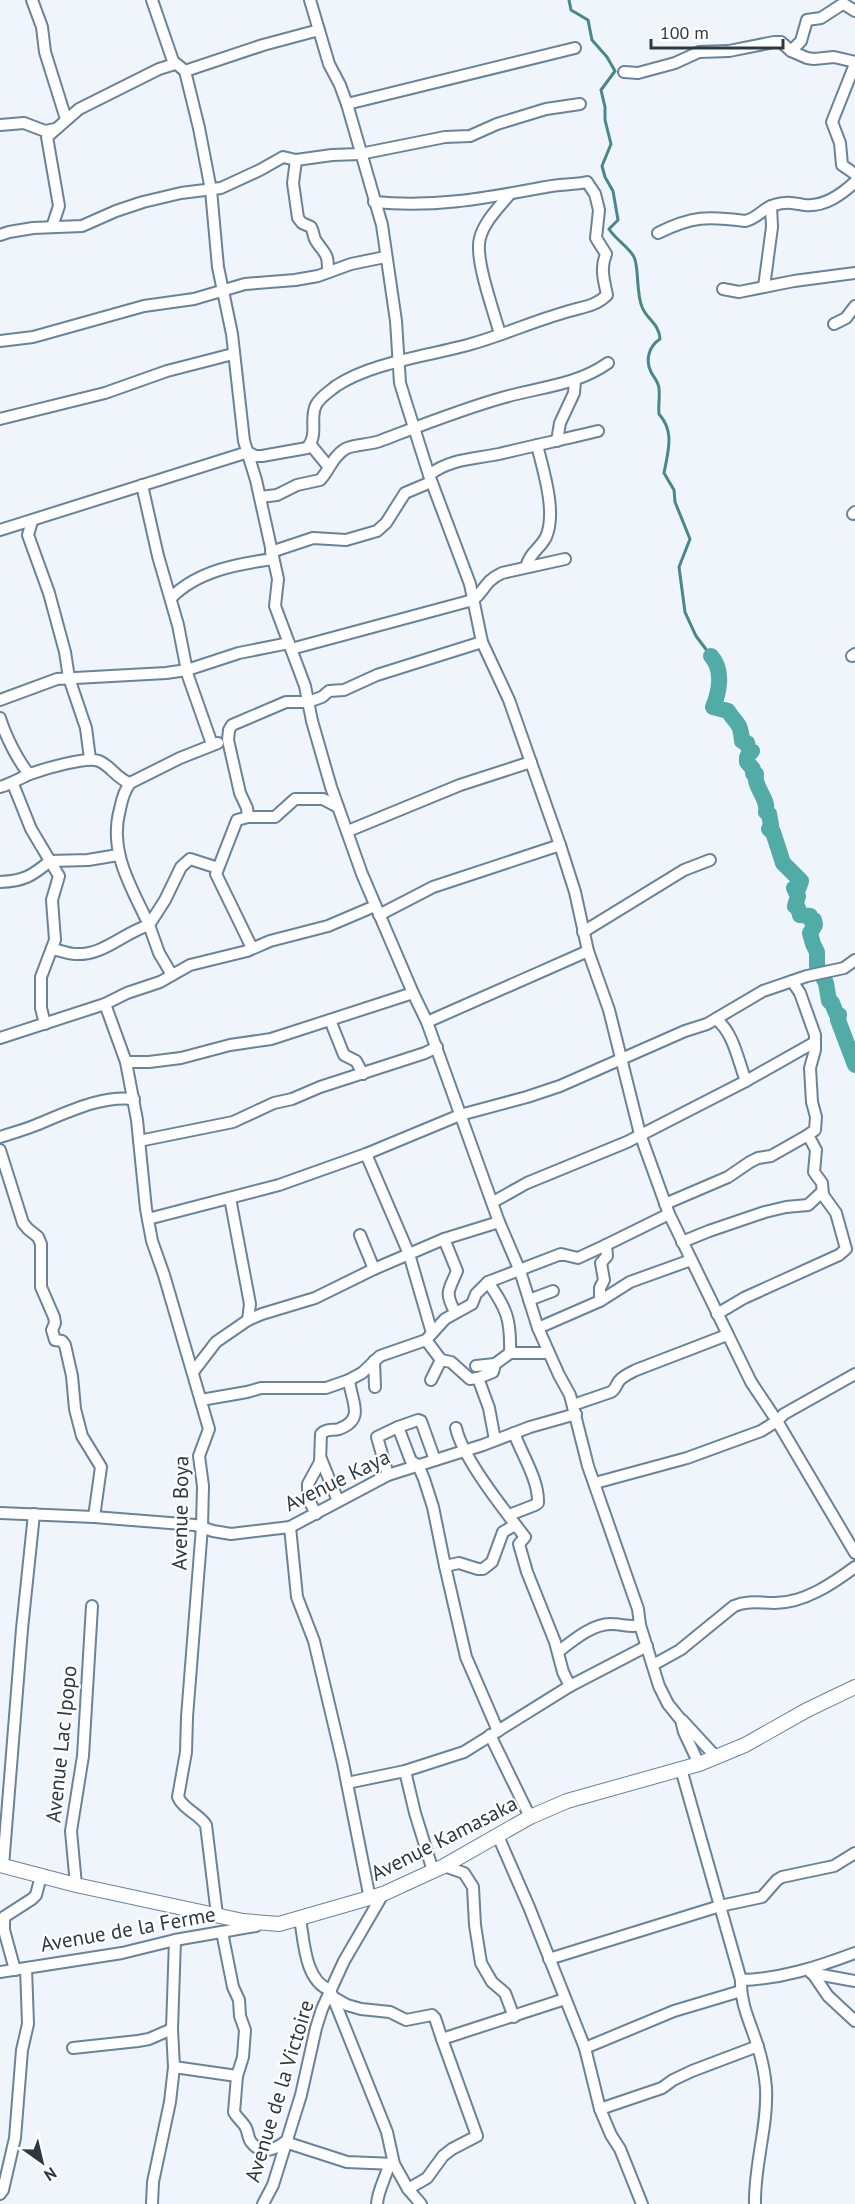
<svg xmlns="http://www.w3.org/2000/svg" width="855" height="2204" font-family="'PT Sans',sans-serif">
<rect width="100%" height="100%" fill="#f0f5fb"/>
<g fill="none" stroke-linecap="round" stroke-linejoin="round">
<!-- stream -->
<path stroke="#468989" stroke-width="3" d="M569,0L571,10L588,20L592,40L607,57L615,71L601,90L605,107V120L611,144L602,166L605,177L613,191L618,220L609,229C616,240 629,247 634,257C639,266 636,293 642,307C647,320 659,323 660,339C649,346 645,360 651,372C654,378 659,382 659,389C660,398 658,405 659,414C675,432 668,451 664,473L674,490L675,502L690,539L679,567L685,612L696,636L711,656"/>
<!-- river -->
<path stroke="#51aca8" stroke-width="16" d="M711,656C724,670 719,693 713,707L728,711C737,726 740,720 742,741L747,743L749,750L752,751L747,757V762L753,769V773L756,774C753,787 769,798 766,812L769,814L771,825L769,829L773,832L783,863L801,881L799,887L794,888L798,896L795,906L798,908L800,915L810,916L811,920H814L815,925L810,933L813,944L817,952V966L826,983L829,1001L832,1003L836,1013L839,1015L838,1020L855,1065"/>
<defs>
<g id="street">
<polyline points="32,0 42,27 45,52 66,119"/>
<polyline points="152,0 173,61 185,71 199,128 211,190 218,267 232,334 244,441 256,480 278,579 275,606 305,686 312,721 331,787 362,874 413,993 427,1022 499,1222 520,1271 538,1328 559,1375 570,1395 588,1466 638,1609 640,1625 659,1686 668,1704 681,1720 684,1732 699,1764"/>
<polyline points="310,0 329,64 340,85 347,104 382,225 396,321 400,383 404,396 429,475 470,584 482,642 509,700 560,845 575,892 588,951 609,1010 640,1134 669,1214 751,1382 777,1421 855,1553"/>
<polyline points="791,51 801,41 807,20 821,18 841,5 844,4 855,11"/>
<polyline points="855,64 832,122 840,143 842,165 855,174"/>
<polyline points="185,71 263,45 319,30"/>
<polyline points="624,72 638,73 675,63 699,52 729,51 774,42 781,42 791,51 807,58 814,59 834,57 855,62"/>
<polyline points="347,104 575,48"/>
<polyline points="0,125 24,123 45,131 55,129"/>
<path d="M296,160L293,183L298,218L302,223L311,227C314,232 313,237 316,241C326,256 328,252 328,272"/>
<polyline points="52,227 59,206 47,137 79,109 159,69 175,64"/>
<path d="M658,233C692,216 708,216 745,221C757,219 763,208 774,205C786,201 793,203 805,205C825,207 842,194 855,182"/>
<polyline points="0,235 9,232 33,228 82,226 116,211 143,202 181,193 221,188 260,170 283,157 296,160 332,155 360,154 445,137 470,136 497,124 546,109 580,104"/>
<polyline points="764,287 772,227 771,206"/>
<polyline points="723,289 739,292 794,281 855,273"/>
<polyline points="834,324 846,318 855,306"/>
<path d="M500,334C494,312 474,258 480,238C484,222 499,207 509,195"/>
<polyline points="0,341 33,337 144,306 194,299 245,284 295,280 318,276 351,264 385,257"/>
<polyline points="0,419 105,393 167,371 233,354"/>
<polyline points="557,441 560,423 574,393 575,380"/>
<polyline points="310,444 328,466"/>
<path d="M429,475C449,459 474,459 499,454C532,446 565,439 598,431"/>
<polyline points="142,485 158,556 178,625 188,676 212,744"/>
<path d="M260,497L277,495L297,485L320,480C329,471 332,457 345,449C355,444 369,445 380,441C422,425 462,409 505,397C540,387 577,385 608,363"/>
<polyline points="853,514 855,512"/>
<polyline points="32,521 28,535 49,593 65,652 69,678 86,728 90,759"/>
<path d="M0,530L248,452L255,456H262L307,448C319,435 309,418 316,405C320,397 330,391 336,386C372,362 429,356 471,344C503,335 534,321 566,312C581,307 595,307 607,295C604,280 600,269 606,254L596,238L599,210L595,194L587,182C574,185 559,184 546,187C486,198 436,208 374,202"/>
<polyline points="271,552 313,538 346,540 377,531 386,523 405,493 431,482"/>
<path d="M526,567C530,552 540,549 546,537C557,512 543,470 537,445"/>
<path d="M171,598C197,571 237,564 273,559"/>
<path d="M291,649L473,600C486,590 483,582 502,573L565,559"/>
<polyline points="852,656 855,654"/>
<polyline points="0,700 57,679 166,673 187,670 239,653 289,643"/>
<path d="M0,718C5,735 18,761 29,774"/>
<polyline points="13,784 31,829 59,876 52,900 55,940 41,977 41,1008 45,1024"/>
<path d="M0,787C11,784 20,778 30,774C44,769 87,756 99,761C111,766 117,779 130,783L180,758L218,743"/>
<polyline points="248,817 247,808 240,793 228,740 229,730 232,725 286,702 308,702 322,697 329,691 344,690 377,675 482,642"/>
<polyline points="348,831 460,785 531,762"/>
<path d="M0,882C24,881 32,876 50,861L88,860L118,855"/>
<polyline points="379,915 433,887 560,845"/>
<polyline points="583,932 684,870 710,860"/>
<polyline points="252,948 216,874 237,820 248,817 275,817 295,799 323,799 338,807"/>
<path d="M52,949C59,950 68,954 75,954C103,956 123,933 149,925C132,888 108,852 120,809C122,799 124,791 130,783"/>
<polyline points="172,975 159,953 149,925 165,900 181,867 190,859 218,868"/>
<path d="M105,1004L126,1062L137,1120L146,1209L152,1241L164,1275L209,1429L199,1456L203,1486L202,1527L187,1717L186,1752L178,1797C183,1809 199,1814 206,1825L217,1915"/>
<path d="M716,1019C734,1033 738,1061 746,1081"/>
<polyline points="330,1020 344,1055 356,1061 363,1074"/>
<polyline points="427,1022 588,951"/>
<polyline points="0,1038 105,1004 127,993 160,982 190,965 247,951 270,941 328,926 375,906"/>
<polyline points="126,1062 149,1062 181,1058 230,1045 271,1039 413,993"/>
<path d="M0,1137C12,1133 24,1130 36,1125C66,1113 100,1095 134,1099"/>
<polyline points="139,1141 233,1122 274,1103 292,1099 320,1087 425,1053 437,1047"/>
<polyline points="0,1150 23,1223 28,1229 38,1237 41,1244 41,1287 54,1317 55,1323 52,1330 55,1340 62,1341 65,1345 72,1376 75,1409 82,1436 101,1467 94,1517"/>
<polyline points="366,1154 409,1254 374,1269"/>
<polyline points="230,1198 250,1304 248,1320"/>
<polyline points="493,1202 527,1183 627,1142 746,1081 815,1042"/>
<polyline points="665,1204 728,1177 750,1162 758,1158 771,1156 808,1135"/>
<polyline points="148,1219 279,1185 366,1154 460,1115 527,1097 560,1086 685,1031 707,1024 763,991 807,976 844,968 855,960"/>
<polyline points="444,1239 499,1222"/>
<polyline points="682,1242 709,1231 765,1212 786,1207 808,1205 822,1192"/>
<path d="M488,1282C507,1309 511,1320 510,1353"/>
<polyline points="529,1300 553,1291"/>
<polyline points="600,1301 630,1282 691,1260"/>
<polyline points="717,1314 744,1298 839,1255 846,1249 836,1213 823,1195 822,1183 814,1172 816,1150 808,1135 815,1130 816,1117 812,1102 810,1068 815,1050 815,1035 800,993 792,981"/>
<polyline points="538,1328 600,1301 600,1288 604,1280 601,1263 607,1256 606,1245 669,1214"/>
<path d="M432,1333L409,1254L444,1239L457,1271C449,1291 444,1291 455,1312"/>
<polyline points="426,1340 441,1360 431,1380"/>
<polyline points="441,1360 451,1362 470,1379 478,1378 489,1408 495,1440"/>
<polyline points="374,1361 375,1387"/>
<polyline points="495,1364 510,1353 548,1353"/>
<polyline points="476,1366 495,1364 493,1372 478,1378"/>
<polyline points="193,1372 216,1342 248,1320 262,1314 315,1298 374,1269 360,1235"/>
<polyline points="201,1400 247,1392 261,1388 326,1388 349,1380"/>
<path d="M573,1405L611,1392C616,1389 616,1385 619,1381C623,1376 630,1373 636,1370L727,1335"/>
<polyline points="398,1427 418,1420 421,1421 435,1460"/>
<path d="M456,1428C463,1459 505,1511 525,1537L519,1544L527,1572L555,1642L563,1672L570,1686"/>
<polyline points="321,1459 338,1501"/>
<polyline points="388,1475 377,1437 398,1427 411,1461 418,1465 424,1479 433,1507 445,1566"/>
<polyline points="595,1483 687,1458 761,1431 777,1421 784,1414 855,1374"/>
<polyline points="0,1513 94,1517 195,1525 213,1531 231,1534 290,1527 388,1475 483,1445 530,1427 576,1414"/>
<path d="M316,1514L308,1498V1484L320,1462L321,1434C327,1428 332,1431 339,1429C366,1419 351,1401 349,1380L362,1373L380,1356L426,1340L445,1319L472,1304L476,1294L488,1282L561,1254L578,1258L606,1245"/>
<path d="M509,1515L535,1505L538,1503C539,1480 522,1455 514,1433"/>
<polyline points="290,1527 297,1597 314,1641 343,1763 370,1899"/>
<path d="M558,1652C572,1641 593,1623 612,1624C622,1624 631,1628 640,1625"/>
<path d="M653,1665L680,1650L734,1606C748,1600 761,1603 775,1603C804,1603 832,1584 855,1567"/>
<polyline points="682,1720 716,1757"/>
<polyline points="498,1731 466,1657 445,1566 459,1563 478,1569 483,1569 492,1562 503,1532 515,1525"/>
<polyline points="490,1735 530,1817"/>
<path d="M681,1769L741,1980C740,2004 751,2024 758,2047C762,2060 765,2074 766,2088C768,2127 754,2165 755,2204"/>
<polyline points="405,1771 415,1813 433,1871"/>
<polyline points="347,1783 405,1771 464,1752 570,1686 647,1646"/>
<polyline points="498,1836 529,1907 585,2048 600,2109 611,2135 620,2149 642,2204"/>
<polyline points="3,1866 22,1629 34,1514"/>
<polyline points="444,1866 464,1873 473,1887 475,1925 481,1963 492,1982 505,1993 514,2017"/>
<polyline points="76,1885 71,1831 83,1756 92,1606"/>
<path d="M300,1918C304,1942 305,1981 330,1990L387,2132L394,2164L408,2189L421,2204"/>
<path d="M222,1932L233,1987L239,2000L240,2016L245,2030L243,2057L237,2076L234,2112C237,2118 243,2122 246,2128C248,2132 248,2138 251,2142C261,2155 274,2150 285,2142L347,2162L394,2164"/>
<polyline points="549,1959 720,1906 762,1897 777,1880 782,1877 834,1866 855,1853"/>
<polyline points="15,1970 4,1930 4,1917 32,1899 36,1895 41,1876"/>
<polyline points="0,1972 122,1953 175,1940 256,1926"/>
<polyline points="811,1973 855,1981"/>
<polyline points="813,1974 828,1996 855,2021"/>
<path d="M741,1980C781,1979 818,1967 855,1953"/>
<polyline points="333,1997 347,2005 361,2009 390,2012 406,2020 432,2015 435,2018 442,2039"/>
<polyline points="73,2048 138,2041 149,2039 172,2029"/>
<polyline points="585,2048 674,2011 741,1991"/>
<polyline points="174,2067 237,2076"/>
<polyline points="600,2109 662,2088 673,2080 692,2071 758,2046"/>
<polyline points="408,2189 427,2178 443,2156 452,2149 477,2136 442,2039 565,1999"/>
<polyline points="0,2194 3,2190 15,2138 22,2050 28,2024 26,1968"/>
<polyline points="152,2204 153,2182 170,2102 174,2067 172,2029 175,1940"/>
<polyline points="263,2204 273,2185 301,2095 316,2028 322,2009 344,1961 383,1894"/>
<path d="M377,2204C378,2189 386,2178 389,2164"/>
</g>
<polyline id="secondary" points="0,1865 76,1885 243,1921 279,1924 383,1894 444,1866 530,1817 567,1801 699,1764 745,1745 807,1710 855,1687"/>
</defs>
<!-- street casing -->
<use href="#street" stroke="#68839b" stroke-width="14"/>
<!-- secondary casing -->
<use href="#secondary" stroke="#68839b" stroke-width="16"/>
<!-- street -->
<use href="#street" stroke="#fff" stroke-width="10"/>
<!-- secondary -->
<use href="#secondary" stroke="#fff" stroke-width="14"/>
</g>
<g text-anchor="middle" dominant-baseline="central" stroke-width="4.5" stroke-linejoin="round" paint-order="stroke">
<!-- street labels -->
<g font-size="21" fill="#2c3842" stroke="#fff">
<text transform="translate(337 1480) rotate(-26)">Avenue Kaya</text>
<text transform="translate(180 1513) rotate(-89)">Avenue Boya</text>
<text transform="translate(61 1744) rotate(-84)">Avenue Lac Ipopo</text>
<text transform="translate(444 1838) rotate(-27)">Avenue Kamasaka</text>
<text transform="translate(128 1929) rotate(-10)">Avenue de la Ferme</text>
<text transform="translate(279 2091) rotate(-73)">Avenue de la Victoire</text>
</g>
</g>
<!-- north arrow -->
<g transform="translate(42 2162) rotate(146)" stroke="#ffffff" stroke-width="4.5" paint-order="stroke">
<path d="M0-4.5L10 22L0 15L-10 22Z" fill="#2c3842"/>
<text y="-9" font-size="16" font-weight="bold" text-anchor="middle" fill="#2c3842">N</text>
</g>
<!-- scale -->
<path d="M651 39v9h132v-9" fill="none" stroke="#2c3842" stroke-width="3"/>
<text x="660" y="39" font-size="18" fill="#2c3842" stroke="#ffffff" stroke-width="4.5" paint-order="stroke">100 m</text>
</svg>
